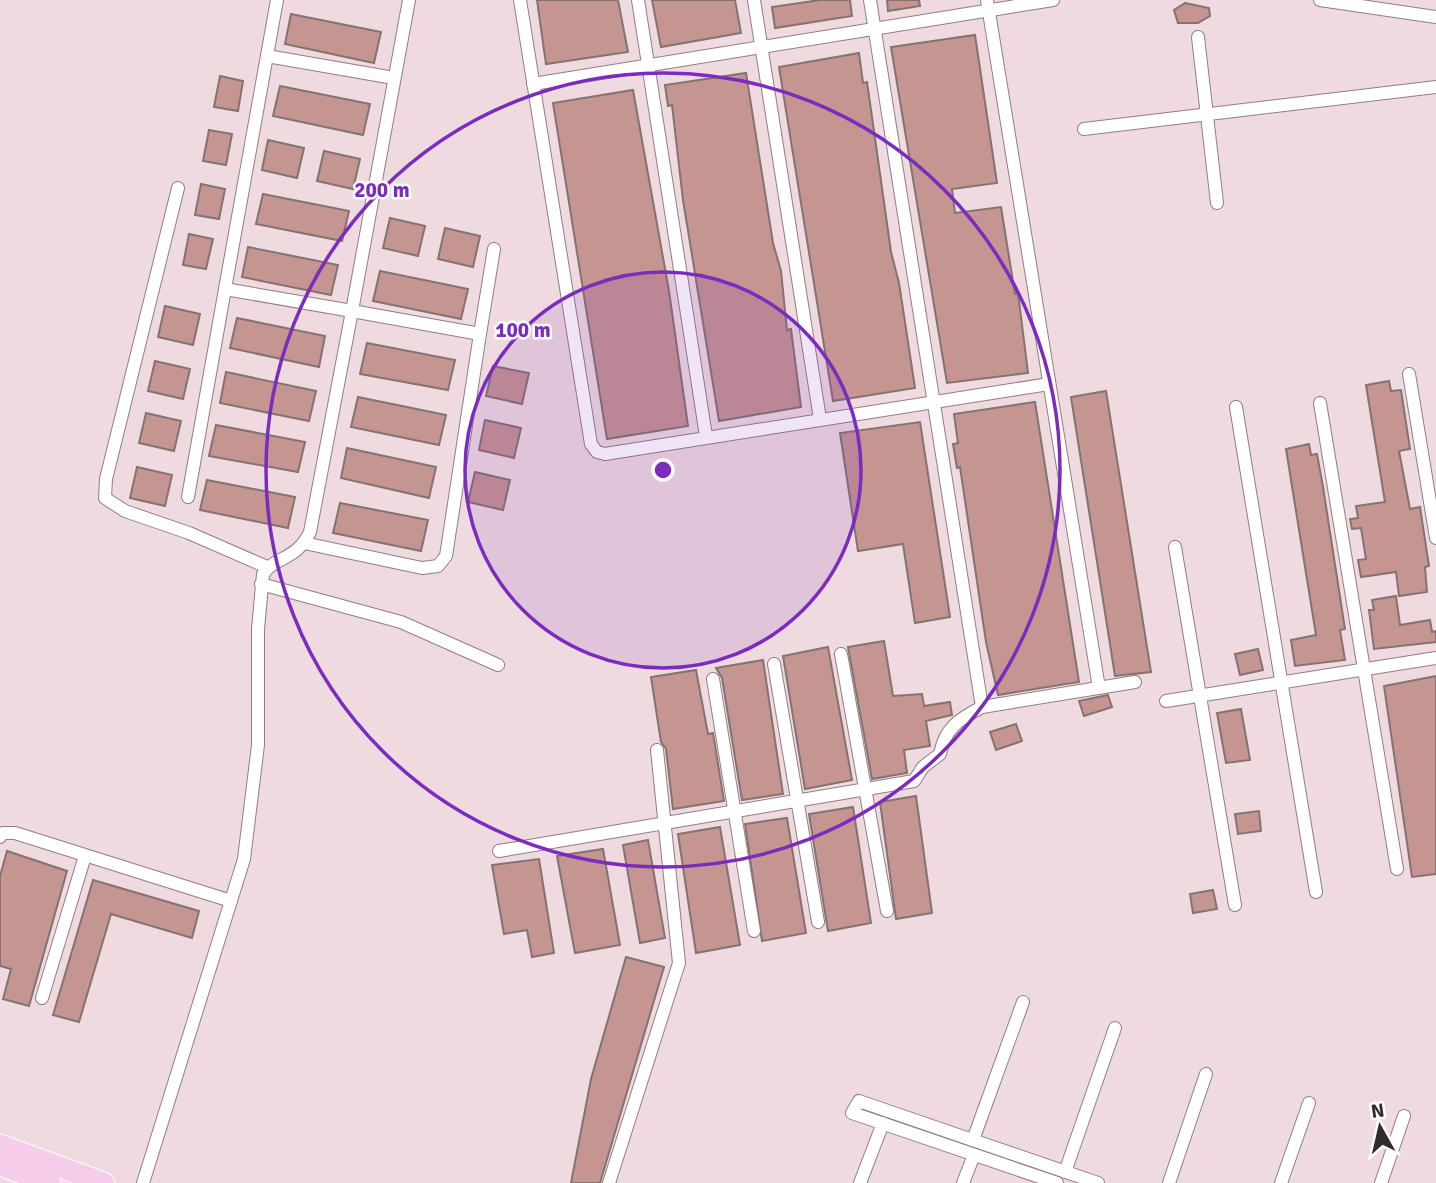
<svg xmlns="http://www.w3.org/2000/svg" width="1436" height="1183" font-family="Signika,sans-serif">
<rect width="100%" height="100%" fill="#eedadf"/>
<!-- building -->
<g fill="#c49591" stroke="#847371" stroke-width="2">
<polygon points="537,0 618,0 628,52 546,64"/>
<polygon points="652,0 735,0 741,33 661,47"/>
<polygon points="850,0 852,16 775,28 772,7 820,0"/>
<polygon points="887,0 919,0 920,6 888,11"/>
<polygon points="1185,3 1209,8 1210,16 1198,23 1178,23 1174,10"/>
<polygon points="291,14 381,32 374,63 285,44"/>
<polygon points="975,35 997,183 952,189 955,213 1001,207 1015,294 1018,293 1028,373 947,383 891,47"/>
<polygon points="859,53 863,83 867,82 871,110 891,252 899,283 915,388 833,401 779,67"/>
<polygon points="746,73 773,243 781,271 787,330 791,329 801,407 719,421 683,200 672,105 668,106 665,85"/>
<polygon points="220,76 243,81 238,111 214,107"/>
<polygon points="280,86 370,104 363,135 273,116"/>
<polygon points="633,90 669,291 688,426 607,439 553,103"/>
<polygon points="209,130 232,134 226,165 203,161"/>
<polygon points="268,140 304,148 297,178 262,170"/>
<polygon points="324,151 360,159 353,189 317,181"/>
<polygon points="201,184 225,189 219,219 195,215"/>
<polygon points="263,194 349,211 342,241 256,224"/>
<polygon points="390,218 425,226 418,256 383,248"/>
<polygon points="445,228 480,236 473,267 438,259"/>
<polygon points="189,234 213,239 206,269 183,265"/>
<polygon points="248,247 338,265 331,295 242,277"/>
<polygon points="380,271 468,289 461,319 373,301"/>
<polygon points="165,306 200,314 193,345 158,337"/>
<polygon points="237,318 325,336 319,367 230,348"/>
<polygon points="367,343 455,360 448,390 360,374"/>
<polygon points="155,361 190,369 183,399 148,391"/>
<polygon points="493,366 529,373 522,404 486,396"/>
<polygon points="226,372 316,391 309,421 220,403"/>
<polygon points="1389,381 1391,391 1401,390 1410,449 1399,451 1410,509 1420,507 1429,566 1425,567 1427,592 1399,596 1396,572 1361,577 1358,560 1366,559 1361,528 1352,529 1350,519 1358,518 1356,506 1385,502 1366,385"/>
<polygon points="1106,391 1151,672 1115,676 1071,397"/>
<polygon points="358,397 446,415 439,445 351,427"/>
<polygon points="1035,402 1079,682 998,695 986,642 960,467 957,468 953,444 958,443 954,414"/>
<polygon points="146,413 181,421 174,451 139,443"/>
<polygon points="485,420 521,428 514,458 479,450"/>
<polygon points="920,422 950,617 915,623 903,544 858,551 840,433"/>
<polygon points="216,425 305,442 298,472 209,456"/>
<polygon points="1309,444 1311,455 1317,454 1323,487 1345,629 1340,630 1345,660 1295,666 1291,640 1316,635 1286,449"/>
<polygon points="347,448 436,467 429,498 341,478"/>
<polygon points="137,467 172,475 165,506 130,498"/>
<polygon points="475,472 510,480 503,510 468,502"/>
<polygon points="207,480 295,497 288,528 200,510"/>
<polygon points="340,503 428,520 421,551 333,533"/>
<polygon points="1396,596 1400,625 1430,620 1432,632 1436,631 1436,642 1374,649 1369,610 1374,610 1372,600"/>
<polygon points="884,641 893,696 922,694 924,706 950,702 952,715 926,721 930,746 904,750 907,773 872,779 848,647"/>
<polygon points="828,647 852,780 805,789 783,656"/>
<polygon points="1258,649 1263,670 1240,675 1235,654"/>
<polygon points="763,660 783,794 742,800 722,678 716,668"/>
<polygon points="696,670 708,734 713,733 724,801 673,809 666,749 661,742 651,677"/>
<polygon points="1436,676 1436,874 1412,877 1384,686"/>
<polygon points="1108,695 1112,707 1084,716 1079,701"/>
<polygon points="1241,709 1250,760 1226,763 1217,713"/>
<polygon points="1016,724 1022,741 996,750 990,732"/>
<polygon points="916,796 932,913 896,919 880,802"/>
<polygon points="853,807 871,923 828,931 809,814"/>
<polygon points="1259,811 1261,831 1238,834 1235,814"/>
<polygon points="787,818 806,933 762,941 745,824"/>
<polygon points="720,827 740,945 696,953 678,834"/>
<polygon points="648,840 665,938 640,943 623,845"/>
<polygon points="603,849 620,945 575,953 557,856"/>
<polygon points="7,851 67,871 29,1006 3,999 11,969 0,966 0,876"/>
<polygon points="539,859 554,953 532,957 527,930 504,934 492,865"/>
<polygon points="93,880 199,911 192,938 111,914 79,1022 53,1015"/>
<polygon points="1213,890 1217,909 1193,913 1190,894"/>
<polygon points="626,957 664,967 600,1183 571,1183 591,1079"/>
</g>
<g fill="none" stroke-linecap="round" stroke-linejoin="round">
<defs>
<g id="minor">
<polyline points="520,0 591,444 597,452 605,454 1049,384"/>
<polyline points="638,0 706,436"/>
<polyline points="754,0 820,419"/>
<polyline points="870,0 982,707"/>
<polyline points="987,0 1099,688"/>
<polyline points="1320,0 1436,17"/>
<polyline points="1198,37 1217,203"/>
<polyline points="267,56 394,78"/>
<polyline points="533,84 1053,0"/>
<polyline points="1084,129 1436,87"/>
<polyline points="178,188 106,479 105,498 125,511 189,533 267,567"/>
<polyline points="480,334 494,249"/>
<polyline points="1409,374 1436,538"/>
<polyline points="1320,403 1397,869"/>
<polyline points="1236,407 1316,892"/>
<polyline points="188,497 225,289"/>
<polyline points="304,543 422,568 438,566 446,556 480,334 352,311 409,0"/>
<polyline points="1175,547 1235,905"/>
<polyline points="261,584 401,622 498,665"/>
<polyline points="841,654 887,911"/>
<polyline points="774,664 818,922"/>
<polyline points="713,679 754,931"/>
<polyline points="1166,701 1436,658"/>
<polyline points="0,837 3,833 15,833 231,901"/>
<path d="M499,851L914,781L923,767L940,754C945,728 959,719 982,707L1135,682"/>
<polyline points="42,998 85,856"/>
<polyline points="973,1140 1023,1002"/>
<polyline points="1065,1172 1115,1028"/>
<path d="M143,1183L244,859L258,745V629L263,574C275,556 296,561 310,532L352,311L225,289L277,0"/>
<polyline points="609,1183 679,963 657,750"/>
<polyline points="860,1183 883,1123"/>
<polyline points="963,1183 974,1155"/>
<polyline points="1057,1183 852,1113 859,1101 1098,1183"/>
<polyline points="1169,1183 1206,1074"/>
<polyline points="1281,1183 1309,1103"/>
<polyline points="1381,1183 1404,1116"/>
</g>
<g id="primary">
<polyline points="0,1145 104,1183"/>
<polyline points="0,1165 50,1183"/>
</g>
</defs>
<!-- minor casing -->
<use href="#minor" stroke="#907e83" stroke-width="14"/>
<!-- primary casing -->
<use href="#primary" stroke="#fff" stroke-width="23"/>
<!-- minor -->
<use href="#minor" stroke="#fff" stroke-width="12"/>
<!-- primary -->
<use href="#primary" stroke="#f5cdeb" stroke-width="21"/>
</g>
<!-- distance rings -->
<circle cx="663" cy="470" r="198" fill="#7b2cbf" fill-opacity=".12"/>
<g fill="none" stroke="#7b2cbf" stroke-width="3.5">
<circle cx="663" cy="470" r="198"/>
<circle cx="663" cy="470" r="397"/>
</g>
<circle cx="663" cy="470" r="10" fill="#7b2cbf" stroke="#fff" stroke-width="3.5"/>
<g font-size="21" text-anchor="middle" font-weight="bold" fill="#7b2cbf" stroke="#fff" stroke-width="5" stroke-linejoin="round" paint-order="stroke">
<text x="382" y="197">200 m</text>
<text x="523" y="337">100 m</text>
</g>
<!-- north arrow -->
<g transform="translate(1380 1127) rotate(352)" stroke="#ffffff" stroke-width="5" paint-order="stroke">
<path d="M0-5L12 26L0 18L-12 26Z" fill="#312a2c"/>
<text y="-10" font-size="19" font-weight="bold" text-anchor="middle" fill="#312a2c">N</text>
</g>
</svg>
